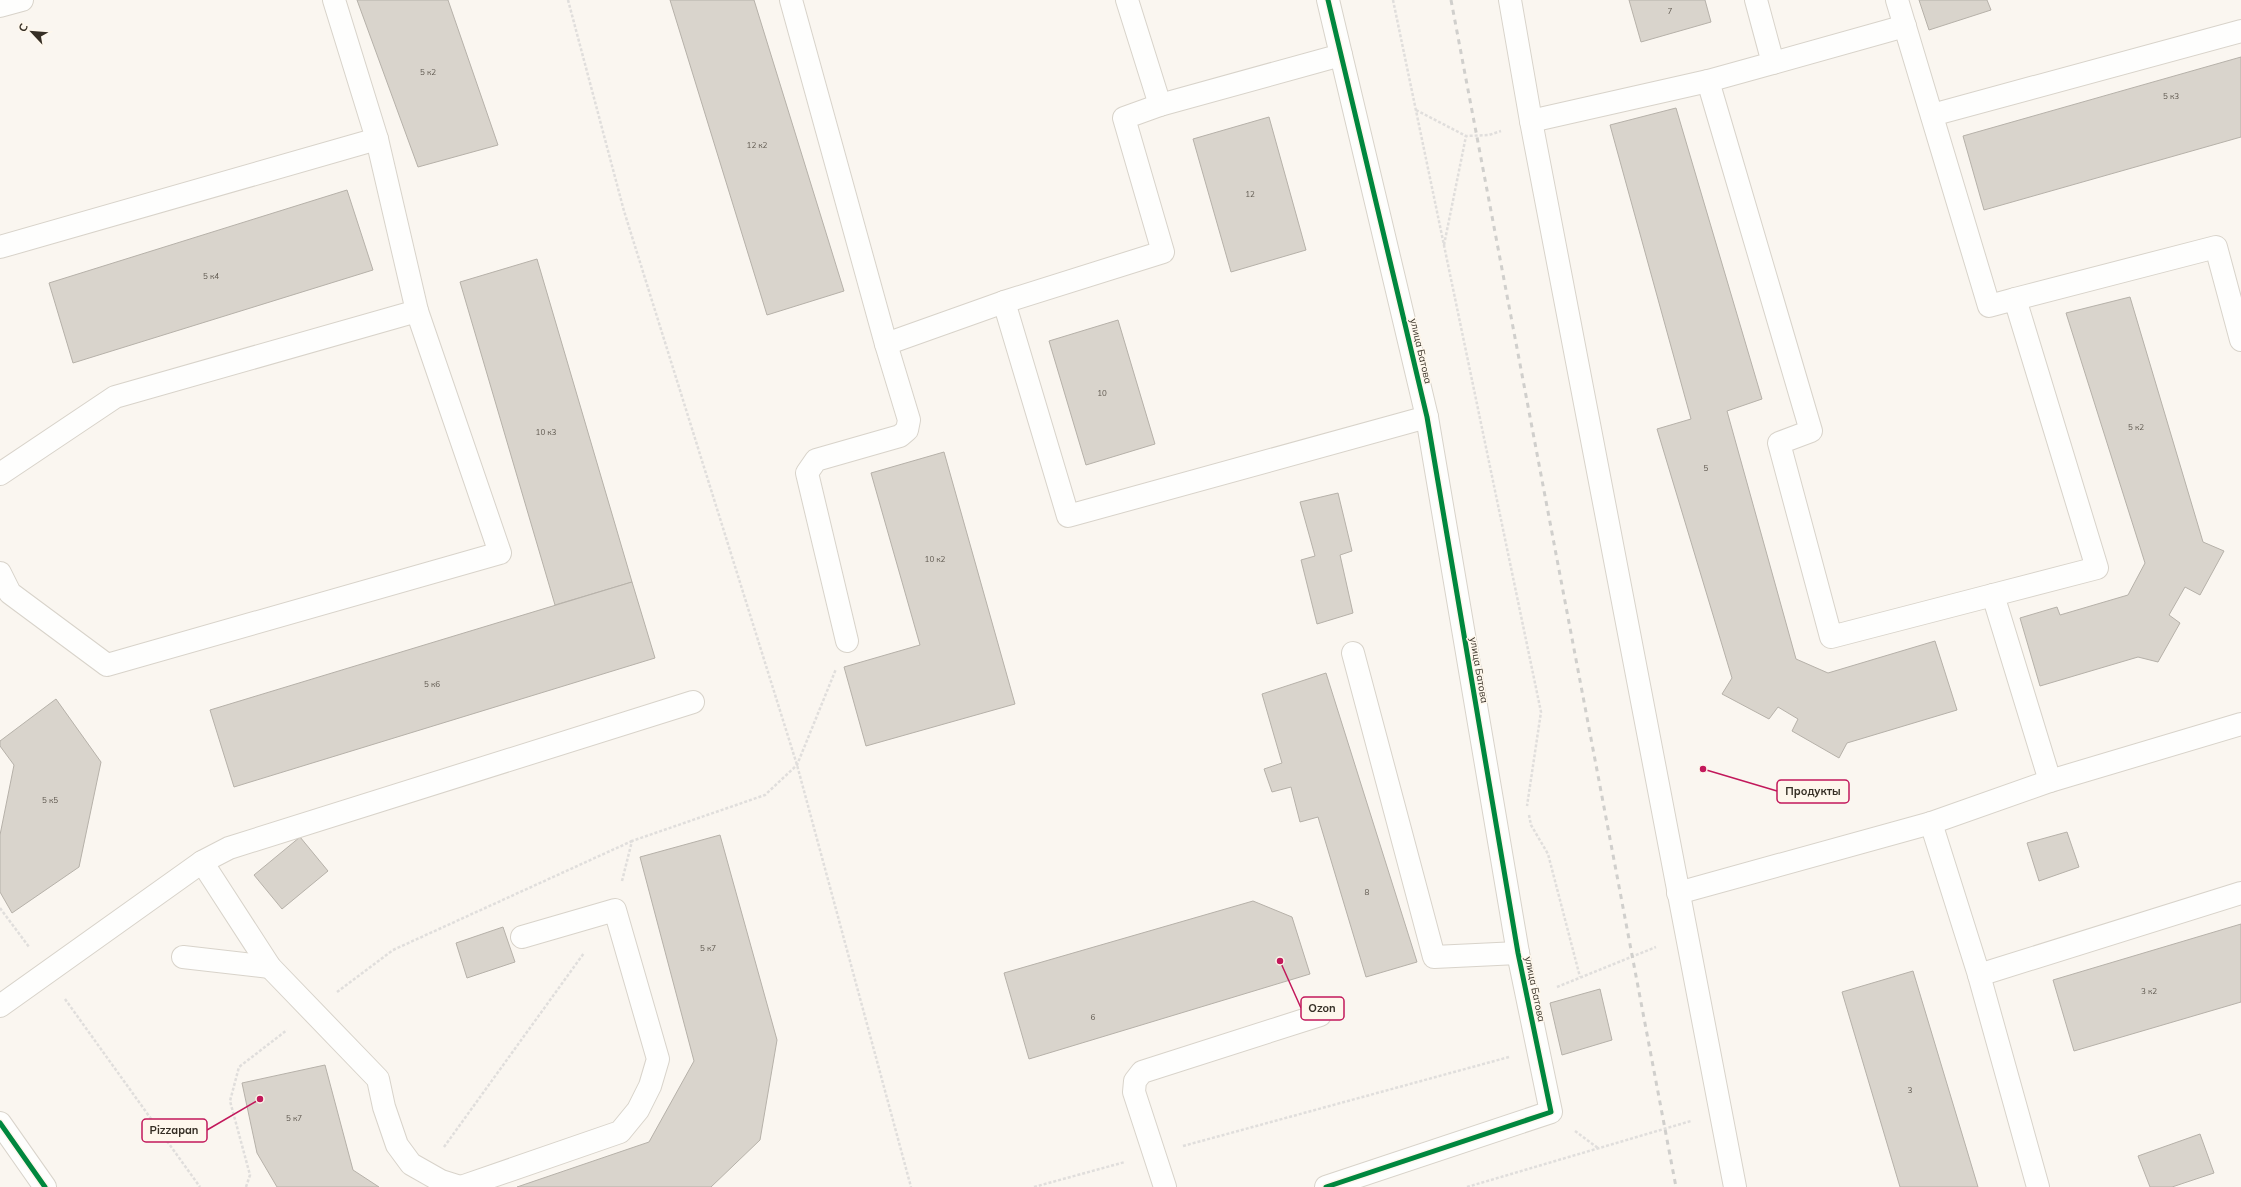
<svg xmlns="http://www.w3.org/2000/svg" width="2241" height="1187" font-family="Mulish,sans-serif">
<rect width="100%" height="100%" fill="#faf6f0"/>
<!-- building -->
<g fill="#d9d4cc" stroke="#b6b1a9">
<polygon points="357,0 448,0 498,145 418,167"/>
<polygon points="670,0 754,0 844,291 767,315"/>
<polygon points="1629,0 1705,0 1711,22 1641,42"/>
<polygon points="1919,0 1987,0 1991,10 1929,30"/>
<polygon points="2241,57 2241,137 1984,210 1963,136"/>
<polygon points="1676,108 1762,399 1727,411 1796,659 1828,673 1935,641 1957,710 1847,743 1839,758 1792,731 1798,719 1778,707 1769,719 1722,694 1732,678 1657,429 1691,419 1610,125"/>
<polygon points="1269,117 1306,250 1231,272 1193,139"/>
<polygon points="347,190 373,270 73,363 49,283"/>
<polygon points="537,259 632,582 555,605 460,282"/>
<polygon points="2130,297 2203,542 2224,551 2200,595 2185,587 2169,615 2180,623 2158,662 2138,657 2040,686 2020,618 2057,607 2060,615 2128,595 2145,563 2066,313"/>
<polygon points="1118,320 1155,444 1086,465 1049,341"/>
<polygon points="944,452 1015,704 866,746 844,667 920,645 871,473"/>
<polygon points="1338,493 1352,551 1340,555 1353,613 1317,624 1301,560 1315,556 1300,502"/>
<polygon points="632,582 655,658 234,787 210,710"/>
<polygon points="1326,673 1417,962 1366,977 1318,817 1300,822 1291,787 1272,792 1264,769 1282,763 1262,694"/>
<polygon points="56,699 101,762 79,867 12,913 0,892 0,835 14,765 0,746 0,741"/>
<polygon points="2067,832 2079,867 2039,881 2027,843"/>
<polygon points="720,835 777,1040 760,1140 711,1187 517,1187 649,1142 694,1061 640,857"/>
<polygon points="300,837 328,871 282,909 254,875"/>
<polygon points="1253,901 1292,917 1310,974 1029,1059 1004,973"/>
<polygon points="2241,924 2241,1002 2074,1051 2053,980"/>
<polygon points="503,927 515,962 467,978 456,943"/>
<polygon points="1913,971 1978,1187 1900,1187 1842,992"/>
<polygon points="1600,989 1612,1040 1562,1055 1550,1003"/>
<polygon points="325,1065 353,1170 379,1187 277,1187 257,1153 242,1083"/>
<polygon points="2200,1134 2214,1173 2172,1187 2150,1187 2138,1156"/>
</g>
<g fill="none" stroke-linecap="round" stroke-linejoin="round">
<defs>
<g id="minor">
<polyline points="791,0 886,344 909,420 907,430 900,436 816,460 807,473 847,641"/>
<polyline points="1127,0 1160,105 1341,55"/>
<polyline points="1510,0 1531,121 1735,1187"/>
<polyline points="0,6 22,0"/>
<polyline points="1773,63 1905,26"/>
<polyline points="1708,81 1811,431 1779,443 1831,637 1993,595"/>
<polyline points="1932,115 2241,31"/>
<polyline points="1531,121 1708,81 1773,63 1756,0"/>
<polyline points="377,139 417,311"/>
<polyline points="0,247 377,139 334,0"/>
<polyline points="2015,299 2216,247 2241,340"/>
<polyline points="1004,302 1068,516 1427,417"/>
<polyline points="886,344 1004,302 1163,252 1124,118 1160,105"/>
<polyline points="0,474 115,397 417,311 500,553 107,665 10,593 0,573"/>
<polyline points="1353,653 1434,957 1518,953"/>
<polyline points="2050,781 2241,724"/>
<polyline points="1931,823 1979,975 2038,1187"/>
<polyline points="202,862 270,967 378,1079 384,1107 397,1145 411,1164 441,1181 460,1187"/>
<polyline points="1678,893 1931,823 2050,781 1993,595 2097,568 2015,299 1989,306 1897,0"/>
<polyline points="183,957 270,967"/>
<polyline points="1979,975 2241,893"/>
<polyline points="0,1006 202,862 229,848 693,702"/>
<polyline points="0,1123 45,1187"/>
<polyline points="461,1187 620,1132 638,1110 650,1086 658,1059 615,910 522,937"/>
<polyline points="1165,1187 1134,1092 1135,1081 1142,1072 1320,1015"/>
<polyline points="1326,1187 1551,1112 1518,953 1427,417 1328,0"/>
</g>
</defs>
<!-- minor casing -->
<use href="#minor" stroke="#d8d3ca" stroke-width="24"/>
<!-- path -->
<g stroke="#e0dedc" stroke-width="2.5" stroke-dasharray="3 2" stroke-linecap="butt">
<polyline points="568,0 624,211 797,765 911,1187"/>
<polyline points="1393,0 1541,712 1527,806"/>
<polyline points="1416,110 1466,136 1489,135 1501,131"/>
<polyline points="1444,245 1466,136"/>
<polyline points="1529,815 1531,825 1548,854 1580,977"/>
<polyline points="622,881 632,841 765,795 797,765 836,669"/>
<polyline points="0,908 29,947"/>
<polyline points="1557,987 1656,947"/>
<polyline points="337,992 393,950 632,841"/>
<polyline points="65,999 200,1187"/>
<polyline points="1575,1131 1598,1148"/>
<polyline points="1183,1146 1509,1057"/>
<polyline points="444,1147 584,953"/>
<polyline points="246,1187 250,1175 230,1101 239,1067 287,1030"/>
<polyline points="1034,1187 1125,1162"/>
<polyline points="1467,1187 1691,1121"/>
</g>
<!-- minor -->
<use href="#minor" stroke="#fefefd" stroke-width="22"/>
<!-- rail -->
<polyline stroke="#d0cfcc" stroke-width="3" stroke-dasharray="5 5" stroke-linecap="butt" points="1451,0 1676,1187"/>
<defs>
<g id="cycleway">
<polyline points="0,1123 45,1187"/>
<polyline points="1326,1187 1551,1112 1518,953 1427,417 1328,0"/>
</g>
</defs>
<!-- cycleway casing -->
<use href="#cycleway" stroke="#fef7ec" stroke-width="8"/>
<!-- cycleway -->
<use href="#cycleway" stroke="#00873e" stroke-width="5"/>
</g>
<g text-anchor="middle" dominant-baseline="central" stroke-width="3" stroke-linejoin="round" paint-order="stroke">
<!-- number labels -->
<g font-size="8" fill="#5f584f">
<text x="1670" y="11">7</text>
<text x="428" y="72">5 к2</text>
<text x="2171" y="96">5 к3</text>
<text x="757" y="145">12 к2</text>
<text x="1250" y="194">12</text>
<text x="211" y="276">5 к4</text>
<text x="1102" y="393">10</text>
<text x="2136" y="427">5 к2</text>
<text x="546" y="432">10 к3</text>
<text x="1706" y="468">5</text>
<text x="935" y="559">10 к2</text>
<text x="432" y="684">5 к6</text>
<text x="50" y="800">5 к5</text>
<text x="1367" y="892">8</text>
<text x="708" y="948">5 к7</text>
<text x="2149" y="991">3 к2</text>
<text x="1093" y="1017">6</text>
<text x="1910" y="1090">3</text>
<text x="294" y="1118">5 к7</text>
</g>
<!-- street labels -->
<g font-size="10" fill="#362f25" stroke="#fef7ec">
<text transform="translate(1421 351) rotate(77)">улица Батова</text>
<text transform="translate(1479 670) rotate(80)">улица Батова</text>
<text transform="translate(1535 989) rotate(78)">улица Батова</text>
</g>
</g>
<!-- callouts -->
<path fill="none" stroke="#c2185b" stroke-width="1.5" d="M1703 769L1777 791M1280 961L1301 1008M260 1099L207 1130"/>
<g fill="#c2185b" stroke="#fef7ec" stroke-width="1.5">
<circle cx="1703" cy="769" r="4"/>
<circle cx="1280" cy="961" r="4"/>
<circle cx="260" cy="1099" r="4"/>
</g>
<g fill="#fef7ec" stroke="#c2185b" stroke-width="1.5">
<rect x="1777" y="780" width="72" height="23" rx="4"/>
<rect x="1301" y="997" width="43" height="23" rx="4"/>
<rect x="142" y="1119" width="65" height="23" rx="4"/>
</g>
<g font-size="11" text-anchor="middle" font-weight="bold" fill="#362f25">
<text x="1813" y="795">Продукты</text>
<text x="1322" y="1012">Ozon</text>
<text x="174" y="1134">Pizzapan</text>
</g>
<!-- north arrow -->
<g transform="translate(32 32) rotate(296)" stroke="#fef7ec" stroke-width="3" paint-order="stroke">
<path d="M0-3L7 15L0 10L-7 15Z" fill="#362f25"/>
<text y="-6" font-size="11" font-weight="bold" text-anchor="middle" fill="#362f25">С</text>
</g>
</svg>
